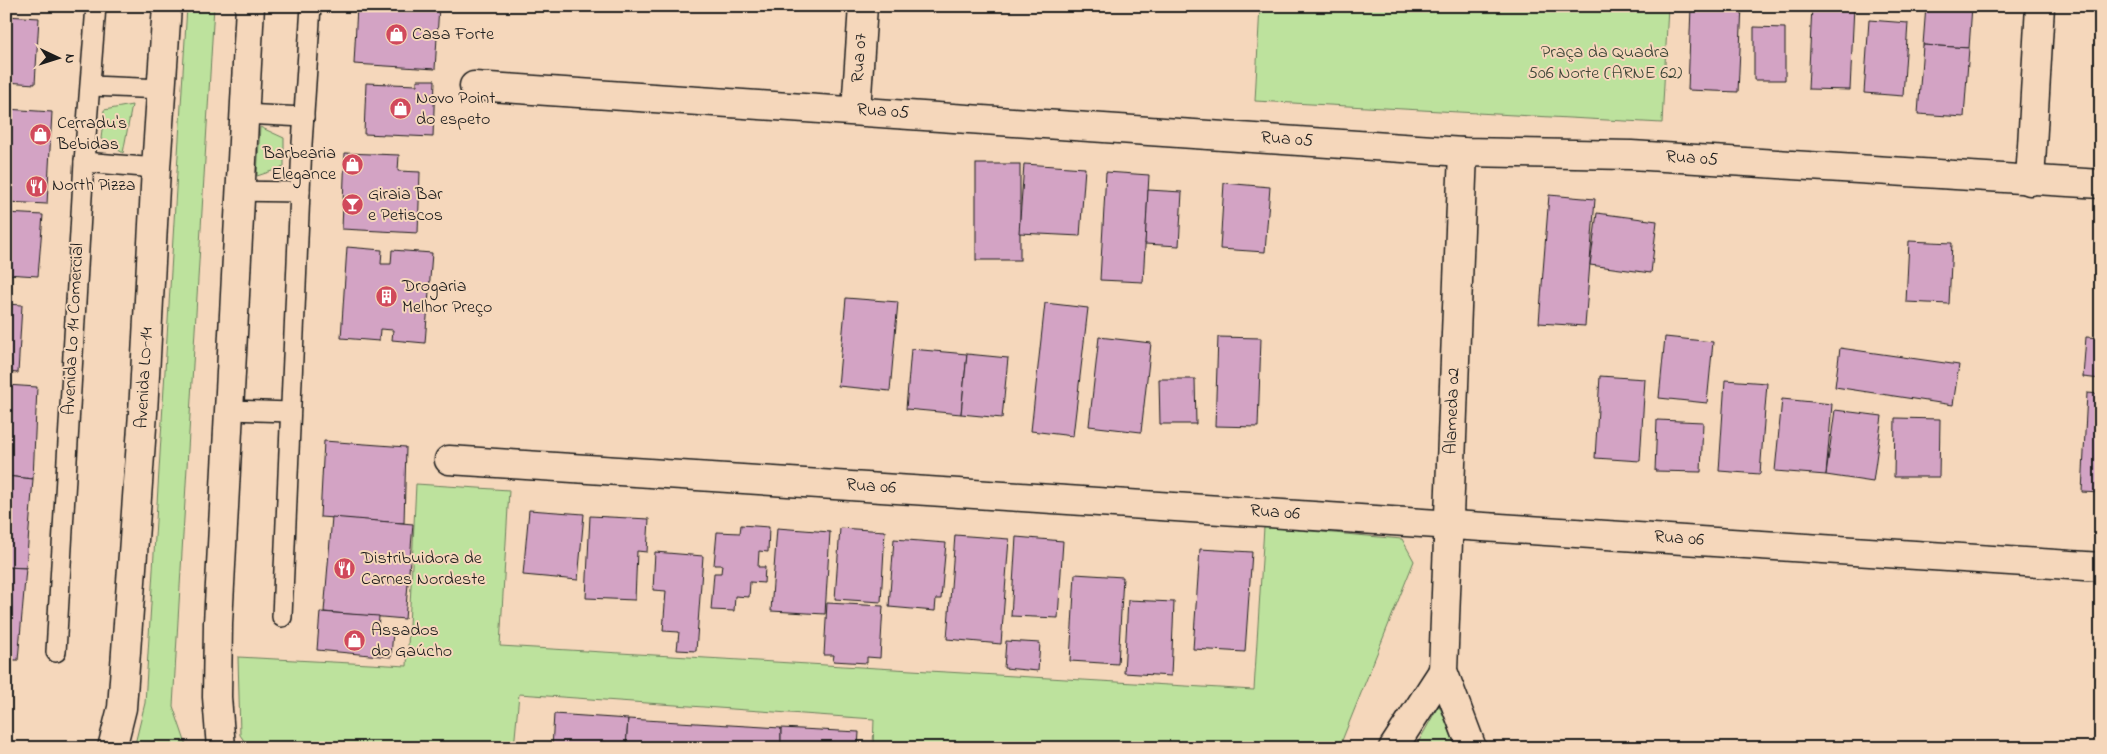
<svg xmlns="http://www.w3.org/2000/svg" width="2107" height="754" font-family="'Indie Flower',sans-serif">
<rect width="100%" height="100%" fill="#f5d7bb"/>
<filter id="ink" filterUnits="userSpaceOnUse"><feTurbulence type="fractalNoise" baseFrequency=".02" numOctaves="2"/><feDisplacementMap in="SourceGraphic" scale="10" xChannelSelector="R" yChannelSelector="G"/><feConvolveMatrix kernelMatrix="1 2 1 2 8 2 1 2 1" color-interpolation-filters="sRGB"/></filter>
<g filter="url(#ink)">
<!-- green -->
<g fill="#bde29d" stroke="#6c7f5c">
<polygon points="187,6 214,6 173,706 187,747 134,748 145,703"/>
<polygon points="1260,6 1668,6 1662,123 1255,101"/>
<polygon points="132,105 123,153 101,139 104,110"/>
<polygon points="260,127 284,138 284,167 257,176"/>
<polygon points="416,484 509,490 500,646 1254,690 1264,527 1402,539 1414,561 1339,748 873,748 874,719 519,694 514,748 249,748 240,735 238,657 407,666"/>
<polygon points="1439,705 1456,748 1415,748"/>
</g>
<!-- building -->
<g fill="#d3a3c4" stroke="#1c1c1c">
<polygon points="357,6 439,6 435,69 354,64"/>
<polygon points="1691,6 1742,6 1738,92 1688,90"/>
<polygon points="1812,6 1854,6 1850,90 1808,89"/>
<polygon points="1926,6 1972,6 1969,48 1923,45"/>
<polygon points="6,16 39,18 35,84 6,82"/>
<polygon points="1869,20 1908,23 1903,96 1864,93"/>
<polygon points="1754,27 1785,28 1785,80 1754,80"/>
<polygon points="1923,45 1969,48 1964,117 1918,114"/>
<polygon points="417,80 435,80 433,137 364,134 366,83 417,85"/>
<polygon points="6,109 52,112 47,204 6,202"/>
<polygon points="345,153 399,155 398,171 420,172 418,233 342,229"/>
<rect x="976" y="164" width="44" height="96"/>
<polygon points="1024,164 1085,168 1080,236 1019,233"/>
<polygon points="1106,172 1149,175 1143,282 1100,280"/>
<polygon points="1224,183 1270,187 1265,252 1220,249"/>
<polygon points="1148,190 1182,192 1179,246 1145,244"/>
<polygon points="1549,195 1595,199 1585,326 1539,323"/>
<polygon points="6,213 43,215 38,276 6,274"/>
<polygon points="1597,213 1657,221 1651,273 1590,265"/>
<polygon points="1909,241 1952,243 1949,304 1906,302"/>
<polygon points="347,247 382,250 381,264 391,264 392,250 432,253 425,343 392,340 393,330 380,329 379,341 341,338"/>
<polygon points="2101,275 2101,315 2100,315"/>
<polygon points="846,298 898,302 890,391 838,386"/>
<polygon points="1045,303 1088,308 1073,436 1031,431"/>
<polygon points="6,304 22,305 18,373 6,372"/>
<polygon points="1099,337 1151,343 1141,432 1089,426"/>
<polygon points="1218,337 1261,338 1258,427 1215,426"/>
<polygon points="1665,337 1713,342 1707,403 1659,398"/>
<polygon points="2086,337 2101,338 2101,379 2083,377"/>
<polygon points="1840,348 1959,365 1953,405 1835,387"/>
<polygon points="911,349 967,354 961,414 906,409"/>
<polygon points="967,354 1008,358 1002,418 961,414"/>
<polygon points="1600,376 1645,379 1640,461 1595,458"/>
<polygon points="1159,379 1195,379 1196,424 1160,424"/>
<polygon points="1725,380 1767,383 1760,474 1719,471"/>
<polygon points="6,385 37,387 33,479 6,476"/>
<polygon points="2087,393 2101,394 2101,493 2082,492"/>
<polygon points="1782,399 1832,404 1826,475 1775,471"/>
<polygon points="1835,410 1882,416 1873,482 1826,475"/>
<polygon points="1895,418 1940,419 1939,477 1894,477"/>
<polygon points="1657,420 1703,422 1701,472 1655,471"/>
<polygon points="324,441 406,447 404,523 320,517"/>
<polygon points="6,476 33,479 26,568 6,567"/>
<polygon points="529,510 584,514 578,580 523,575"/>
<polygon points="590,516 649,519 647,552 637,551 635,600 586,598"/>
<polygon points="332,517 413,524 405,619 324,612"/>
<polygon points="741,525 769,527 768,552 759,551 758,567 765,567 764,583 750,582 749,597 735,596 734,611 711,610 714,573 721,573 722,565 714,565 717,532 740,533"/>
<polygon points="777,528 830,532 825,614 771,611"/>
<polygon points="840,528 885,531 881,602 835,599"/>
<polygon points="955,535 1009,539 1001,644 947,639"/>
<polygon points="1016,537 1063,541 1058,618 1011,616"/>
<polygon points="894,539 946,543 941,599 936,599 935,611 889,607"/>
<polygon points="1200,549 1252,552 1245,652 1193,649"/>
<polygon points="655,552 703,556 696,651 677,650 679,632 663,631 666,591 653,590"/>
<polygon points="6,567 26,568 18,660 6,660"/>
<polygon points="1075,574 1123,577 1118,664 1070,661"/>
<polygon points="1128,600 1174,602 1171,676 1124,673"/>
<polygon points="827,603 883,606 880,658 867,657 867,663 833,661 834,655 824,655"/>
<polygon points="320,612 379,616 378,631 393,631 391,657 317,650"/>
<polygon points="1006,641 1040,643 1038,671 1004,668"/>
<polygon points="554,714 628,719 626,748 552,748"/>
<polygon points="628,719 781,728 781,748 626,748"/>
<polygon points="781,728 859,732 858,748 781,748"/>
</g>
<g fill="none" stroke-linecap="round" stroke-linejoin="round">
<defs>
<g id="lane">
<polyline points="91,86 163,89"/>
<polyline points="244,114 304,117"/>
<polyline points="84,162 156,168"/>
<polyline points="240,191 300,192"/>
<polyline points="229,410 290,412"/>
<polyline points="282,617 302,144 311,6"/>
<polyline points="56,652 84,162 96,6"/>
</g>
<g id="street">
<polyline points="474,86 1463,152 1631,155 2101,184"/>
<polyline points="856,110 863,6"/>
<polyline points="1463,152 1443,671 1472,748"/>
<polyline points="2030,181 2040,6"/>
<polyline points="449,460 2101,567"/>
<polyline points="1393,748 1443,671"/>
</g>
<g id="secondary">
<polyline points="112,748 122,708 143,413 156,168 167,6"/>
<polyline points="221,748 217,697 218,623 250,6"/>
</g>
</defs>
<!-- lane casing -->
<use href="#lane" stroke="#1c1c1c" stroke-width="22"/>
<!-- street casing -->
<use href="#street" stroke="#1c1c1c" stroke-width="31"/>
<!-- secondary casing -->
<use href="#secondary" stroke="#1c1c1c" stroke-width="31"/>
<!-- lane -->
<use href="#lane" stroke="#f5d7bb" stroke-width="19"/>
<!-- street -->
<use href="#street" stroke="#f5d7bb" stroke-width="28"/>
<!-- secondary -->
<use href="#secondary" stroke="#f5d7bb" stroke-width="28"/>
</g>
</g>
<!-- icons -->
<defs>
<symbol id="shop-disc" viewBox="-11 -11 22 22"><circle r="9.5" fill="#d1495b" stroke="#f5d7bb"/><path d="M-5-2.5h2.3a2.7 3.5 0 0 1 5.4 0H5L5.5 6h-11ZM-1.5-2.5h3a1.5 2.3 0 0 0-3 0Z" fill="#fff"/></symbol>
<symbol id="restaurant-disc" viewBox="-11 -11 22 22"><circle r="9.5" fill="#d1495b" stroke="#f5d7bb"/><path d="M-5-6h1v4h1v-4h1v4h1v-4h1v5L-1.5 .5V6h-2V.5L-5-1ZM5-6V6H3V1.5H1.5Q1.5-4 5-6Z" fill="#fff"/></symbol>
<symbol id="bar-disc" viewBox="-11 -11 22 22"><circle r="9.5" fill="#d1495b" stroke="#f5d7bb"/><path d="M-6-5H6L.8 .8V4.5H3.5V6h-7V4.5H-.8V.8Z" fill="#fff"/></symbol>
<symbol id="building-disc" viewBox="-11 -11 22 22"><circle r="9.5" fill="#d1495b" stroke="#f5d7bb"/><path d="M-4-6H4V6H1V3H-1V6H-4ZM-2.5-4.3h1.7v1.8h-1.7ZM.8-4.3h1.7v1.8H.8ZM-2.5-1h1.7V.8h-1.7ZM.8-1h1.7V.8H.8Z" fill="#fff"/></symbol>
</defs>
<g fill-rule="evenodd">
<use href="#shop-disc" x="384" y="22" width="25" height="25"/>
<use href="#shop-disc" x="388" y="96" width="25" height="25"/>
<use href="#shop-disc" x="28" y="122" width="25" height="25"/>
<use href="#shop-disc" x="340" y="152" width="25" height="25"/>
<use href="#restaurant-disc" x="24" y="174" width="25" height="25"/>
<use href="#bar-disc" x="340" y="192" width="25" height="25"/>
<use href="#building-disc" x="374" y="284" width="25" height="25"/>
<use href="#restaurant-disc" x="332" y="556" width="25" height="25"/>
<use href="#shop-disc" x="342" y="628" width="25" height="25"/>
</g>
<g text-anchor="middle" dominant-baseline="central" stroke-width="4" stroke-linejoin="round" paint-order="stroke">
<!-- poi labels -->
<g font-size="18" fill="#1c1c1c" stroke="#f5d7bb" text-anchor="start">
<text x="412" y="35">Casa Forte</text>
<text x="416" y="99">Novo Point<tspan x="416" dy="21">do espeto</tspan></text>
<text x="57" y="124">Cerradu's<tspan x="57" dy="21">Bebidas</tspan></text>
<text x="336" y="154" text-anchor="end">Barbearia<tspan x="336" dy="21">Elegance</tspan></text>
<text x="52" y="186">North Pizza</text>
<text x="368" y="195">Giraia Bar<tspan x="368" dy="21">e Petiscos</tspan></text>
<text x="402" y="287">Drogaria<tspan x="402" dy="21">Melhor Preço</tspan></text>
<text x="361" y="559">Distribuidora de<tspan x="361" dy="21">Carnes Nordeste</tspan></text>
<text x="371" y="631">Assados<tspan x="371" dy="21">do Gaúcho</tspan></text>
</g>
<!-- park labels -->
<g font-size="18" fill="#3c4436" stroke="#f5d7bb">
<text x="1605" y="53">Praça da Quadra<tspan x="1605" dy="21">506 Norte (ARNE 62)</tspan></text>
</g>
<!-- street labels -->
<g font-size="18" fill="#1c1c1c" stroke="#f5d7bb">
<text transform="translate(860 58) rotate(-86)">Rua 07</text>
<text transform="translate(883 112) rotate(4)">Rua 05</text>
<text transform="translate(1287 140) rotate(4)">Rua 05</text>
<text transform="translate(1692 159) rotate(4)">Rua 05</text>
<text transform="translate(74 329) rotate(-87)">Avenida Lo 14 Comercial</text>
<text transform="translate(145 378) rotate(-87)">Avenida LO-14</text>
<text transform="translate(1453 411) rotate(-88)">Alameda 02</text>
<text transform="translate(871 487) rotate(4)">Rua 06</text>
<text transform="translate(1275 513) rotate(4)">Rua 06</text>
<text transform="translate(1679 539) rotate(4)">Rua 06</text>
</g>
</g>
<!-- margin -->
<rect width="2107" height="754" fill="none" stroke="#f5d7bb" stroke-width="25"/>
<rect x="12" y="12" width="2082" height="729" fill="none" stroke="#1c1c1c" stroke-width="2" filter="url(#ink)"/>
<!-- north arrow -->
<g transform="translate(58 58) rotate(94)" stroke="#f5d7bb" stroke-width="4" paint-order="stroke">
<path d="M0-4L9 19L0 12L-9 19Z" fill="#1c1c1c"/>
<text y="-8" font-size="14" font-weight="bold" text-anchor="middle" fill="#1c1c1c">N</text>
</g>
</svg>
